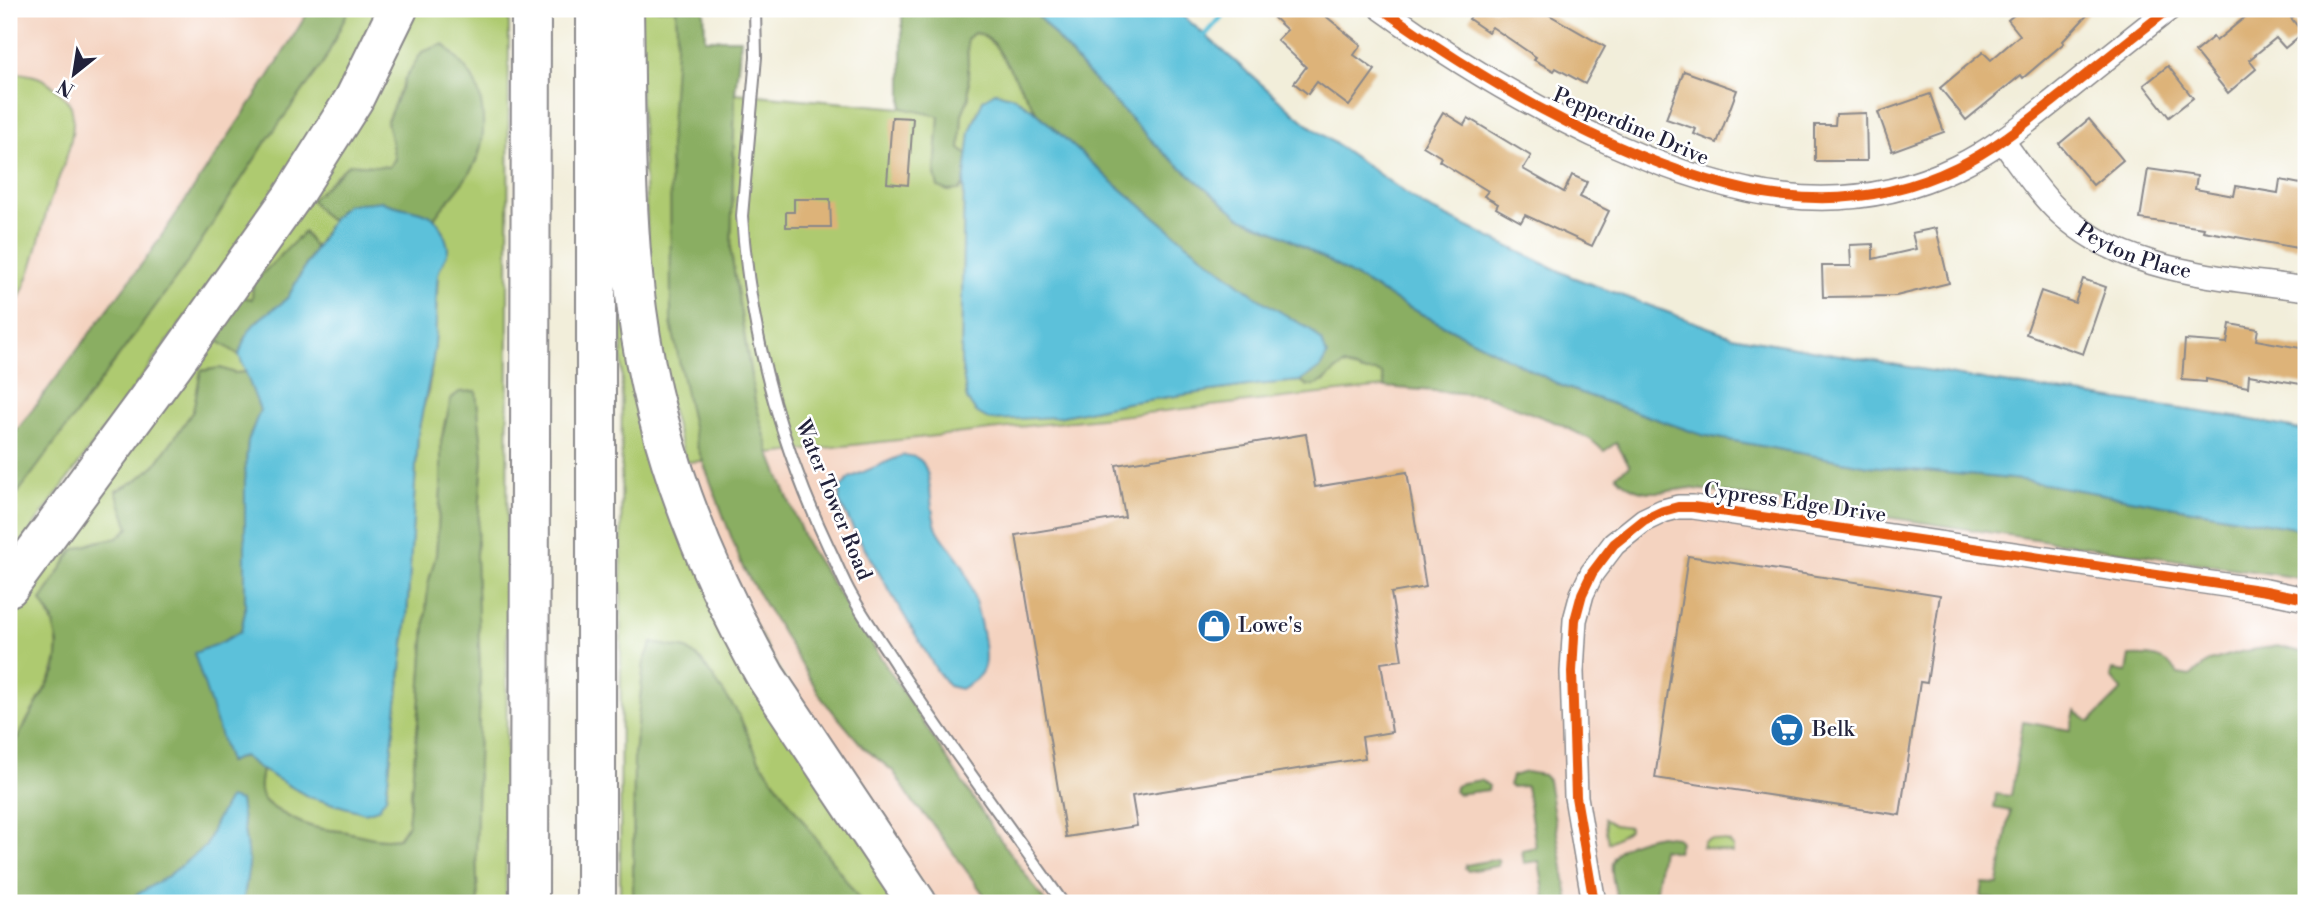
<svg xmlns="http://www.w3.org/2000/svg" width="2315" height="912" font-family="'Libre Bodoni',serif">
<rect width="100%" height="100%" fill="#fff"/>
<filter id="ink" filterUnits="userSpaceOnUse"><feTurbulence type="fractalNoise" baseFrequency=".0143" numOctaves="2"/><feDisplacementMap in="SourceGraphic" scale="14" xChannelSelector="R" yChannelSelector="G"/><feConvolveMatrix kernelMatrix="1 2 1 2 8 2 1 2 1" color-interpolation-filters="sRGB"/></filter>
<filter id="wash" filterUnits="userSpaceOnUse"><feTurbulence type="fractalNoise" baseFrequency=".00686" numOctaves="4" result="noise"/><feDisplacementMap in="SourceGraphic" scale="28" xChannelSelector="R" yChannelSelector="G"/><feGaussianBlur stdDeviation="1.57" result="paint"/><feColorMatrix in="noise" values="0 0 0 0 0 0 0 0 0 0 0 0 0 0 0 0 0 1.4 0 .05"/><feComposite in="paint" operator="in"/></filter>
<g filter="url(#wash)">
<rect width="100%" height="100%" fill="#f2eeda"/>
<!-- built -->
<g fill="#f4d3c0">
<polygon points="9,9 310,9 269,76 150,253 9,441"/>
<polygon points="1421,314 1564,387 2306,530 2306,903 937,903 868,807 747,615 686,463 1384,387"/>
</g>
<!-- green -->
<g fill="#aeca70" stroke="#687656" stroke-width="2">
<polygon points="349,9 386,9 331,117 9,560 9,505 185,266 267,140 324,62"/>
<path d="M406,9H509L506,903H478L476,854L480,675L476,555L483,457L476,391L445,420L441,442V489L436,555L428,584L419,711L408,824L398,838C377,842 361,834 340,831C333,830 325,830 318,828C304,826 275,811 265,801C257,793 260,781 262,770L309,797H386L407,618L418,434L422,411L428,393L435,343L438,272L448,250L444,234L434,218L470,171L479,155L482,134L422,52L405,79L387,121L395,159L389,167L349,165L334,177L323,215L331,221L315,248L305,233L252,300L237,296Z"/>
<polygon points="636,9 676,9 697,446 703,461 686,462 653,345"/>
<path d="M974,33C1000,37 1024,91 1037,113L1014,97L995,92C974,106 970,131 968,155L960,149L962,114L969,97L967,39Z"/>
<path d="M9,72C32,74 45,76 61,94C64,97 69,102 71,106C80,138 56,180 47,210C37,246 31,283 9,315Z"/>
<polygon points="735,93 902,108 939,115 935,174 959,190 964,184 961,361 967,399 1058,417 1126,403 1255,385 1301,381 1307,386 1325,381 1335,370 1344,365 1363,372 1376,372 1382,374 1385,387 770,454 755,402 731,253"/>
<polygon points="622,297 659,446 904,903 862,903 758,758 738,713 652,643 644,663 634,755 633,903 620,903"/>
<path d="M213,321L218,341L239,355L247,372L235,373L220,368L201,371L193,411L180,430L155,465L136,481L116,491L130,527L117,538L96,542L73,550L41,600C71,650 56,670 30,715C23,727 18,743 9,753V608Z"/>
<polygon points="1604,819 1614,825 1629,827 1629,830 1608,843"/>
<polygon points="1711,839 1729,842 1733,847 1733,853 1702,847 1704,841"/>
</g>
<!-- forest -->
<g fill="#8aae62" stroke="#56684e" stroke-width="2">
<polygon points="310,9 349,9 324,62 267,140 185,266 9,505 9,441 150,253 269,76"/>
<polygon points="676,9 704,9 705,39 741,39 735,93 731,253 755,401 770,454 807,545 995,832 1046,903 990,903 930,821 915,805 893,771 864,748 823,700 743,568 697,446 671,323 670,144 677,30"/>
<path d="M902,9H1032L1087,73L1163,152L1240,217L1283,235L1408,307L1564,387L1702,435L1869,466L2022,480L2306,530V579L1689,488C1662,492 1636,499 1616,475L1630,466L1616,443L1604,451L1590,439L1557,423L1484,395L1385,387L1382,374L1376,372H1363L1344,365C1330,372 1318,395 1301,381L1320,368L1310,330L1259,299L1185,242L1109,179L1037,113L994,43L981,34L974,33L967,39L969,97L962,114L960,149L968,155L964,184L959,190L948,191L938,187L935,174L939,116L902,108Z"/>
<path d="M444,44C453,55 464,65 472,77C484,97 487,134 478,156C469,179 449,199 434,218C405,207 377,206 346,205L331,221L323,215L311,200L349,164L389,167L395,159L387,121L405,79L422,52Z"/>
<polygon points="304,232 315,248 288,297 278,308 258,320 245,337 239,355 218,341 213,328 237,296 252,299 253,283"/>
<path d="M220,368L235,373L247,372L260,410L248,441L245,474V612L241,631L222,642L228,762L243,756L262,770C260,781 257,793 265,801C275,811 304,826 318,828C325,830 333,830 340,831C361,834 377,842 399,838L408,824L419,711L428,584L436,555L441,489V442L451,399L459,392L476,391L483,457L476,555L480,675L476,854L478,903H243L249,865L240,801L215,823L206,846L168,876L123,903H9V753L56,670L58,644L52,618L41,601L73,550L96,542L117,538L129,528L116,491L136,481L155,465L180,430L193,411L201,371Z"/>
<polygon points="652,643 687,649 701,660 738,713 758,758 862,903 633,903 634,755 644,662"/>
<path d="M2278,646L2306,653V903H1995V900L1981,897L1983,883L1998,884L2010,811L1994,808L1996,794L2011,796L2023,722L2070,730L2075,711L2090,722L2122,690L2111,677L2113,670L2127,672L2130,656C2150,655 2166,656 2178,674L2190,676L2210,661L2244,651Z"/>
<polygon points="1526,772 1543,775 1548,780 1569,903 1546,903 1539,861 1524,863 1522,850 1536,847 1526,786 1511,787 1509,785 1512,776"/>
<polygon points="1481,780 1489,786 1488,790 1457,794 1454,791 1456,786 1462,783"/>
<path d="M1659,835L1676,837L1680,842L1677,852L1662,849L1654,903H1618C1616,892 1610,875 1612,863C1616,843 1644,839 1659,835Z"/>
<polygon points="1497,859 1499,861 1498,866 1468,871 1465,868 1466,865"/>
</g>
<!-- water -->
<g fill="#5cc1da" stroke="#3f728a" stroke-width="2">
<polygon points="1032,9 1175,9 1306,123 1424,206 1572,277 1732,336 1983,380 2242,418 2306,431 2306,530 2022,480 1869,466 1702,435 1564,387 1408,307 1283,235 1240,217 1163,152 1087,73"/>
<polygon points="995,92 1014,97 1037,113 1109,179 1185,242 1259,299 1311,330 1322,341 1327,356 1320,368 1301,381 1255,385 1126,403 1058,417 990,420 976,412 967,399 961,361 964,184 970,132 983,100"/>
<path d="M381,201C396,209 426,209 436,220C441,227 448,241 448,250C447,258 439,266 438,275C435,298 437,321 435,344C432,375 423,404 418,434L407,618L386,797L378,809L365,813L309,797L262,770L243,756L229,762L194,653L222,642L241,631L245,612V474L248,441L260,410L239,355C243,342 248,328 260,319C269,311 279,307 288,297L331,221L346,205Z"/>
<path d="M903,455C913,456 921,457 925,467C932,480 929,508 936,526C941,540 956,552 963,566C972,585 989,647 984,666C981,678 970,683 961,689L949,686L937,671L856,534L839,501L840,489L849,478Z"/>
<polygon points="229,798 240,801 249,865 243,903 123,903 168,876 206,846 215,823"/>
</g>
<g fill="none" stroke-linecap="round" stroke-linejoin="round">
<!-- stream -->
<polyline stroke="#5cc1da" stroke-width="5" points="1205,35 1228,9"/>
</g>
<g id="blocks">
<!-- building -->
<g fill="#ddb379">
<polygon points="1282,9 1297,9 1304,15 1310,9 1317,9 1361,45 1354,55 1375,70 1349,106 1317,82 1308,94 1294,83 1306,67 1277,40 1287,30 1274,18"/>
<polygon points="1476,9 1539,9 1605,47 1585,84 1556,68 1554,71 1534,60 1536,57 1492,27 1488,32 1469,19"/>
<polygon points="2021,9 2093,9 2063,41 2064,43 2023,78 2021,75 1966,120 1940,88 1983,52 1991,60 2020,35 2008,20"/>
<polygon points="2255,9 2303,9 2291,18 2303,33 2285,48 2276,38 2249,60 2256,69 2228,93 2195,52 2213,37 2216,41"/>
<polygon points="2168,66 2193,98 2169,117 2144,85"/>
<polygon points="1684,71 1737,90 1717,143 1694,134 1696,129 1666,119"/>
<polygon points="1930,94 1944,132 1892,151 1878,112"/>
<polygon points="1443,112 1464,125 1468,118 1531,156 1523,169 1564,192 1572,175 1587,182 1580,197 1609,211 1592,246 1525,215 1521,222 1496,208 1498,204 1484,196 1488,191 1439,161 1441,157 1423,146"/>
<polygon points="1866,113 1867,161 1815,161 1815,125 1835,125 1836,114"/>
<polygon points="892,117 913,118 908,185 887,183"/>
<polygon points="2089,119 2123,160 2093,185 2059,144"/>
<polygon points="2148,169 2197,176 2195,189 2234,196 2236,186 2278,193 2280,180 2306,185 2306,246 2298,244 2297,248 2203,231 2204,228 2140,219"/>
<polygon points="794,199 830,199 831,227 786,227 786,212 794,212"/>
<polygon points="1936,228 1949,283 1896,296 1823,297 1822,266 1851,266 1850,245 1873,244 1873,259 1916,249 1912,233"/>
<polygon points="2083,279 2106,287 2083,354 2026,334 2041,291 2075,303"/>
<polygon points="2230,324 2258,329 2256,340 2306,349 2306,385 2249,375 2248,387 2206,379 2206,382 2182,380 2185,340 2227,343"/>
<polygon points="1306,434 1315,487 1407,472 1426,587 1391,593 1402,660 1381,663 1392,732 1362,737 1365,758 1132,796 1137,826 1066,837 1016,535 1125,517 1116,465"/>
<polygon points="1688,556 1940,595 1927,683 1920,682 1900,815 1655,778"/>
</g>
</g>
</g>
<g filter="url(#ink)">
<use href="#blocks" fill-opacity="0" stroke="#8a888a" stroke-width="2"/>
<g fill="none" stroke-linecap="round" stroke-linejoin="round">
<defs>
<path id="lane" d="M755,9L756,57L742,216C750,334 779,442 829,548C837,564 843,581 852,596C866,621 883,644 898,668C950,748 1008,825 1063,903"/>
<g id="street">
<path d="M1382,9C1456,62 1532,108 1615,145C1728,195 1840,224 1957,167C1995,149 2028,121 2061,95C2097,66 2133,37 2169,9"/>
<path id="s1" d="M2002,140C2019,163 2035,188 2055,208C2121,274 2219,276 2306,289"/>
<polyline points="1594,903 1576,797 1572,672 1575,620 1582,594 1592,573 1614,544 1644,520 1663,511 1678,507 1693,507 2266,591 2306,599"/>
</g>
<g id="highway">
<path d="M624,9C626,109 624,211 637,310C654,440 702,564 766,677L917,903"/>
<polyline points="9,587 173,365 292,197 354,99 398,9"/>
<polyline points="529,903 531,9"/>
<polyline points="596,903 596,9"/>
</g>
</defs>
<!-- lane casing -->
<use href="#lane" stroke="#8a888a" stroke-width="14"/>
<!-- street casing -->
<use href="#street" stroke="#8a888a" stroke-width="26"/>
<!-- highway casing -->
<use href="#highway" stroke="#8a888a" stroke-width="42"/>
<!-- path -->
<polyline stroke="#8a888a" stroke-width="3.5" stroke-dasharray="5 5" stroke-linecap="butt" points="9,13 13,13 13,9"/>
<!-- lane -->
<use href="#lane" stroke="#fff" stroke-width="10"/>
<!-- street -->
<use href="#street" stroke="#fff" stroke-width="23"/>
<!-- highway -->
<use href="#highway" stroke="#fff" stroke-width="38"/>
<defs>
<g id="cycleway">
<path d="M1382,9C1456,62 1532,108 1615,145C1728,195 1840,224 1957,167C1995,149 2028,121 2061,95C2097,66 2133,37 2169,9"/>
<polyline points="1594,903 1576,797 1572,672 1575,620 1582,594 1592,573 1614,544 1644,520 1663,511 1678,507 1693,507 2266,591 2306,599"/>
</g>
</defs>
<!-- cycleway casing -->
<use href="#cycleway" stroke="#fff" stroke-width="15"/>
<!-- cycleway -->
<use href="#cycleway" stroke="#e8590c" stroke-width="10"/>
</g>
</g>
<!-- icons -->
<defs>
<symbol id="shop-disc" viewBox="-11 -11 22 22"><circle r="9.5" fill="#1f6fb2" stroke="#fff"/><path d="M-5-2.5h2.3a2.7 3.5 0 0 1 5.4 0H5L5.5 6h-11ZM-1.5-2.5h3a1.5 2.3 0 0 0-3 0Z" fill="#fff"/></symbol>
<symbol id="supermarket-disc" viewBox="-11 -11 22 22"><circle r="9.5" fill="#1f6fb2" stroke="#fff"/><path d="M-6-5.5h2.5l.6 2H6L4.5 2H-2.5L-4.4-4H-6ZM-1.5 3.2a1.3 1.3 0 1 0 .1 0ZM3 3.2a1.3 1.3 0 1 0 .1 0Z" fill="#fff"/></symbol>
</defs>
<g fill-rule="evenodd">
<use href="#shop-disc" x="1195" y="607" width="38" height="38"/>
<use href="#supermarket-disc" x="1768" y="711" width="38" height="38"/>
</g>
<g text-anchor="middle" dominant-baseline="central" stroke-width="5" stroke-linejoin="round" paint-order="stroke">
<!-- street labels -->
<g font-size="21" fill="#22223b" stroke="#fff">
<text transform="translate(1631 127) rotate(23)">Pepperdine Drive</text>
<text stroke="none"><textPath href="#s1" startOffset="178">Peyton Place</textPath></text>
<text transform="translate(833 500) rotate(68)">Water Tower Road</text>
<text transform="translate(1795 503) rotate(8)">Cypress Edge Drive</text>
</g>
<!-- poi labels -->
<g font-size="21" fill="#22223b" stroke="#fff" text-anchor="start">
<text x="1238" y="626">Lowe's</text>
<text x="1812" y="730">Belk</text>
</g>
</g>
<!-- margin -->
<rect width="2315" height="912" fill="none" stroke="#fff" stroke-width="35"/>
<!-- north arrow -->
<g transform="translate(74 74) rotate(210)" stroke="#ffffff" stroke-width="5" paint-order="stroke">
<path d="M0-5L12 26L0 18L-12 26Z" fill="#22223b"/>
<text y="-10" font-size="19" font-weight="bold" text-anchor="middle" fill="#22223b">N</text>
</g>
</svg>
